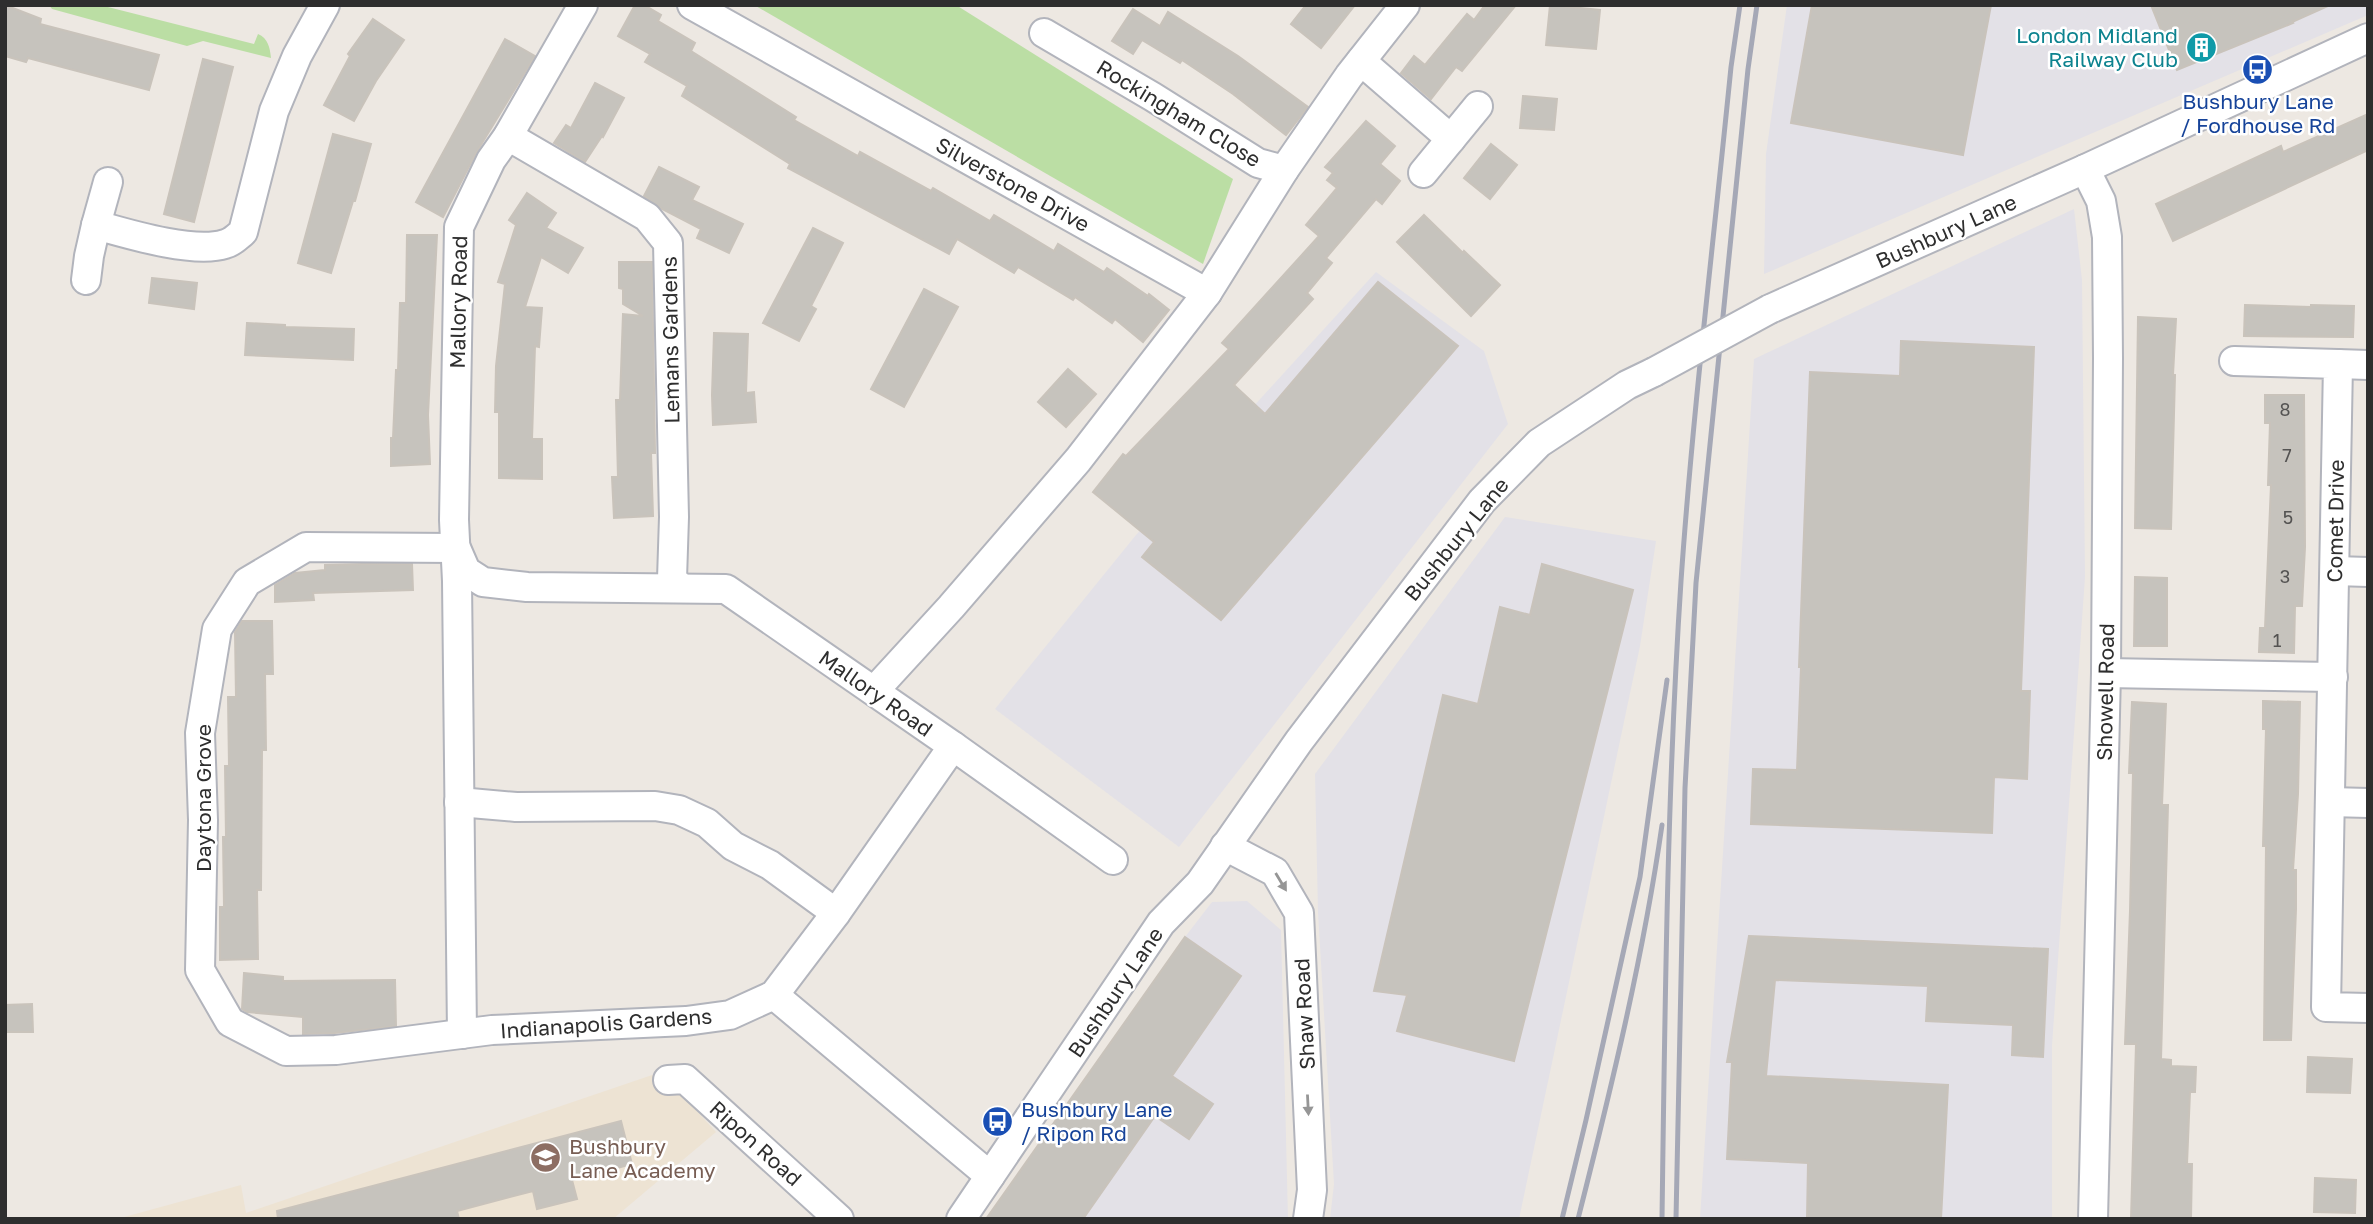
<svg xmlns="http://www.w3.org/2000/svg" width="2373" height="1224" font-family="'Golos Text',sans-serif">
<rect width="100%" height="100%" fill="#ede8e2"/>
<!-- industrial -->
<g fill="#e3e1e7">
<polygon points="1787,5 2368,5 2368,15 1764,274 1766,154"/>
<polygon points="2074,209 2082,280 2085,577 2052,1045 2052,1219 1700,1219 1754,359"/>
<polygon points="1376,272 1484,351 1508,424 1179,847 995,709 1136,535"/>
<polygon points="1505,517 1656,541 1640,646 1519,1219 1330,1219 1334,1184 1318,912 1315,774"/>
<polygon points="1247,901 1281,930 1288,1219 986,1219 1185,937 1212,902"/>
</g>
<!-- education -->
<polygon fill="#ede3d3" points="661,1072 716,1132 613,1219 117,1219 241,1185 246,1213"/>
<!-- green -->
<g fill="#bbdea4">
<path d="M49,5H100L254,44L258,34C268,38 270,48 271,58L203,41L187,46L52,9Z"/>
<polygon points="754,5 956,5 1233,179 1203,264"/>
</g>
<!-- building -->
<g fill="#c6c3bd" stroke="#c9c3bb" stroke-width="2">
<polygon points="5,5 41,19 40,24 159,55 149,90 28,58 26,62 5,56"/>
<polygon points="635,5 644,5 661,15 658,21 695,43 691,51 796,117 794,120 858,156 860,152 931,191 933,188 990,221 994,215 1054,251 1058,244 1104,272 1107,268 1148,296 1149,294 1169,310 1143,342 1115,319 1112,323 1075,297 1073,300 1018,267 1014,273 957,239 949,254 788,168 790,164 682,96 687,86 645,62 650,54 618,36"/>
<polygon points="1306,5 1355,5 1321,48 1291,24"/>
<polygon points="1485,5 1516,5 1462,71 1456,67 1431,99 1401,73 1414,56 1425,65 1467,14 1474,20"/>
<polygon points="1550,5 1600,10 1596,49 1546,45"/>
<polygon points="1812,5 1991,5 1963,155 1791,123"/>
<polygon points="2151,5 2330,5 2292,22 2293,23 2177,70"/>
<polygon points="1133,9 1160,26 1168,12 1238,56 1308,107 1286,135 1233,94 1182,60 1180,63 1142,40 1133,54 1112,41"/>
<polygon points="373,19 404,40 376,81 354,121 324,105 350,56 348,54"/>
<polygon points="505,39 535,56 476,153 443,217 416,202"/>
<polygon points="203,59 233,67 194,222 164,214"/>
<polygon points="595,83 624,98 603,137 602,136 585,162 554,143 566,125 571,128"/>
<polygon points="1523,96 1557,99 1554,130 1520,128"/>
<polygon points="2368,114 2368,150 2173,241 2156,204 2281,146 2283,152"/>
<polygon points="1366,121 1395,146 1380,164 1400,181 1382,204 1376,199 1326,258 1332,263 1307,293 1313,299 1234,385 1265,414 1378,282 1458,346 1221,620 1142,557 1154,542 1093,492 1123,454 1126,456 1229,349 1222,343 1319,236 1306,225 1337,188 1327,180 1333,173 1325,167"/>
<polygon points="333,134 371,144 355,201 353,201 331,273 298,263"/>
<polygon points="1491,144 1517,165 1490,199 1464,178"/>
<polygon points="659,167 699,187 692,200 743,224 729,253 697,238 701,229 662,209 644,196"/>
<polygon points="527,193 556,213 546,228 583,248 568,273 541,257 525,307 542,308 539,347 535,346 532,439 542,439 542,479 499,478 499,412 495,412 496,366 505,284 498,282 516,225 509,220"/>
<polygon points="1424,215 1463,253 1464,251 1500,285 1471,316 1397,242"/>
<polygon points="813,228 843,243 811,306 816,309 799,341 763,323"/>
<polygon points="407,235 437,235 428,415 430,464 391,466 391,438 393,438 396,370 398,370 400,303 406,303"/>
<polygon points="619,262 652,262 655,453 651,453 653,516 614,518 612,477 618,477 616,400 620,400 623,314 643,316 623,304 623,289 619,288"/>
<polygon points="152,278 197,283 194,309 149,303"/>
<polygon points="924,289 958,307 904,407 871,389"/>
<polygon points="2245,305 2311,307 2311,305 2354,306 2353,337 2244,336"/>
<polygon points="2138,317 2176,319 2173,375 2175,375 2171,529 2135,528"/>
<polygon points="247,323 285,325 285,327 354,329 353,360 245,355"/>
<polygon points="714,333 748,334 746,393 754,392 756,422 713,425 712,395"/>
<polygon points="1901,341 2034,347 2021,691 2030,691 2027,779 1994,777 1992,833 1751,824 1753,769 1797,770 1801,667 1799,667 1810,372 1900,376"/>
<polygon points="1068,369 1096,394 1066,427 1038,402"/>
<polygon points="2265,395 2304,395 2305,547 2302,606 2295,606 2294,653 2259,652 2260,628 2265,628 2271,485 2268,485 2270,423 2265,423"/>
<polygon points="362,564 412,564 413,590 313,593 314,600 275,602 275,585 295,573 325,570 325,565"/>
<polygon points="1542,564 1633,590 1514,1061 1397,1031 1407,995 1374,991 1443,695 1478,704 1500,607 1530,615"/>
<polygon points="2135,577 2167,578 2167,646 2134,646"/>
<polygon points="242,621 272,621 273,674 265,674 266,750 262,750 261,890 257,890 258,959 220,960 220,907 224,907 223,837 226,837 225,766 229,766 228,697 236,697 235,632"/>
<polygon points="2263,701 2300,702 2298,794 2293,870 2296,870 2296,909 2291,1040 2264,1040 2266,846 2263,846 2266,729 2263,729"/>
<polygon points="2132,702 2166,704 2162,805 2168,805 2161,1059 2171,1060 2171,1066 2196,1067 2195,1092 2190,1092 2187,1164 2192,1164 2191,1219 2131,1219 2136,1044 2125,1044 2130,911 2133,773 2129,773"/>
<polygon points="1749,936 2048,949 2043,1057 2012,1055 2013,1025 1926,1021 1928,986 1775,980 1766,1076 1948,1085 1941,1219 1807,1219 1808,1163 1727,1159 1732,1062 1727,1062"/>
<polygon points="1185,937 1241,976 1172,1076 1213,1104 1189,1139 1155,1116 1083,1219 986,1219"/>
<polygon points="244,973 283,977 283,981 395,980 396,1026 335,1033 303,1034 303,1017 247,1012 242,1009"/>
<polygon points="32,1004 33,1032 5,1032 5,1005"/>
<polygon points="2308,1057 2352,1059 2350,1093 2307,1092"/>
<polygon points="621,1121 632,1164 572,1180 577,1199 537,1209 533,1191 457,1211 459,1219 278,1219 277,1211"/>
<polygon points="2315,1178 2356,1180 2355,1213 2314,1212"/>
</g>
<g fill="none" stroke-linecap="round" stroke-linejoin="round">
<defs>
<g id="minor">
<polyline points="692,5 1207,293 1284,170"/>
<polyline points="1044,33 1153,97 1258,163 1284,170 1349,76 1405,5"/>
<polyline points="1361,61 1451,139"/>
<polyline points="508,136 647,217 668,243 674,517 672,579 680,587"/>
<polyline points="2085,169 2101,201 2107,237 2108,358 2106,673 2093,1219"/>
<polyline points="1423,173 1478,106"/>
<polyline points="96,225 108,182"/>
<path d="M86,280L89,256L96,225C128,234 194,254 225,244C233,242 237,237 243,232L274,111L297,56L325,5"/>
<polyline points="1770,309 2085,169 2368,38"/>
<polyline points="2234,361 2338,364 2326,1007 2368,1008"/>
<polyline points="2338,364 2368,365"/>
<polygon points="306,547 456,548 466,571 483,582 527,587 726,589 953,746 836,913 774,995 730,1015 686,1021 492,1030 336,1050 286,1051 230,1022 200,970 203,820 200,733 217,629 247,582"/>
<polyline points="2335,571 2368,572"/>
<polyline points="2106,673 2333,677"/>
<polyline points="874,691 951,607 1078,460 1207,293"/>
<polyline points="953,746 1113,860"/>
<polyline points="459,802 516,807 655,806 679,810 707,823 733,846 770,865 836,913"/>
<polyline points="2330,802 2368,803"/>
<polyline points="1225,846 1275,872 1299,913 1312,1190 1308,1219"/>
<polyline points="774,995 990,1176"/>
<polyline points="462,1034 457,581 454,520 459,227 491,160 508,136 583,5"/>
<polyline points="668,1080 685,1079 839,1219"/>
<polyline points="961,1219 1161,923 1200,883 1299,741 1482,501 1539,443 1627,385 1654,372"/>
</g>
</defs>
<!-- minor casing -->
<use href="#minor" stroke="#b2b4bc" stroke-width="32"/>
<!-- minor -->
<use href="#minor" stroke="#fff" stroke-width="28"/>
<!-- rail -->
<g stroke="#a5a8b6" stroke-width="5">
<polyline points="1562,1219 1586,1120 1640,877 1667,680"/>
<path d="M1578,1219C1611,1089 1643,958 1662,825"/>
<path d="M1662,1219C1665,1006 1667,793 1681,581C1693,409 1714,238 1731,67L1740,5"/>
<polyline points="1676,1219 1685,788 1696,583 1748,69 1757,5"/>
</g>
<defs>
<polyline id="minor-bridge" points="1654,372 1770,309"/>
</defs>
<!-- minor-bridge casing -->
<use href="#minor-bridge" stroke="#b2b4bc" stroke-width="32" stroke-linecap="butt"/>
<!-- minor-bridge -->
<use href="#minor-bridge" stroke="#fff" stroke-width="28"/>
</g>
<!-- one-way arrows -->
<defs><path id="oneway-solid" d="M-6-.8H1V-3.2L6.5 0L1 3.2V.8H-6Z" transform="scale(1.75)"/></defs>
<g fill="#969696">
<use href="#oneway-solid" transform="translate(1281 882) rotate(59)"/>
<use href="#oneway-solid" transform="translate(1308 1105) rotate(87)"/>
</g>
<!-- icons -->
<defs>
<symbol id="building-disc" viewBox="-11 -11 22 22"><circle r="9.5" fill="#0f9aa8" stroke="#fff"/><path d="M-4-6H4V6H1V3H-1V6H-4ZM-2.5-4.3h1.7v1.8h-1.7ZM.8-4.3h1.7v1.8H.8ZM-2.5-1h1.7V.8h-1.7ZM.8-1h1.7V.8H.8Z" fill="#fff"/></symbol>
<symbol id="bus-disc" viewBox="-11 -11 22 22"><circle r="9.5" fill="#1a4fb4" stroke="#fff"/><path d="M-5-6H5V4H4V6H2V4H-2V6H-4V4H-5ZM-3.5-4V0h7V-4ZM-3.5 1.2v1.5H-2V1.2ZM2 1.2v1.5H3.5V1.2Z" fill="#fff"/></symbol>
<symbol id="school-disc" viewBox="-11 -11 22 22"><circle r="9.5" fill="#8d6e63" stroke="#fff"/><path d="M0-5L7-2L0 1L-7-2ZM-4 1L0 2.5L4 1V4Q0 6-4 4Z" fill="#fff"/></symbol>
</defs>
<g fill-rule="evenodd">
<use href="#building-disc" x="2184" y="30" width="35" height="35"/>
<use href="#bus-disc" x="2240" y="52" width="35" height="35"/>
<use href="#bus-disc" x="980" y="1104" width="35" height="35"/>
<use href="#school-disc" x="528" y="1140" width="35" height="35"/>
</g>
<g text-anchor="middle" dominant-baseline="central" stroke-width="5" stroke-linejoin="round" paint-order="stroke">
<!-- number labels -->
<g font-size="18" fill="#545352">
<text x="2285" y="409">8</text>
<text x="2287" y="455">7</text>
<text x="2288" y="517">5</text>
<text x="2285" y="576">3</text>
<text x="2277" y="640">1</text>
</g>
<!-- culture labels -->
<g font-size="21" fill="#0d838f" stroke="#fff" text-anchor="end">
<text x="2178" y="35">London Midland<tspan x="2178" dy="24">Railway Club</tspan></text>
</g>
<!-- transit labels -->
<g font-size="21" fill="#164399" stroke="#fff">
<text x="2258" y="101">Bushbury Lane<tspan x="2258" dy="24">/ Fordhouse Rd</tspan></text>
<text x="1021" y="1109" text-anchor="start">Bushbury Lane<tspan x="1021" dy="24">/ Ripon Rd</tspan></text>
</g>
<!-- street labels -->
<g font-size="21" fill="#2e2e2e" stroke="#fff">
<text transform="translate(1179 113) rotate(31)">Rockingham Close</text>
<text transform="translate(1013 184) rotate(29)">Silverstone Drive</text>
<text transform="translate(1946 231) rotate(-24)">Bushbury Lane</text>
<text transform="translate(458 302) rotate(-89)">Mallory Road</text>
<text transform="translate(670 340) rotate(-91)">Lemans Gardens</text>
<text transform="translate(2335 521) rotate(-89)">Comet Drive</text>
<text transform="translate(1456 539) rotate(-51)">Bushbury Lane</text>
<text transform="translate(2105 692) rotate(-89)">Showell Road</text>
<text transform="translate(876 693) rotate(35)">Mallory Road</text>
<text transform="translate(203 798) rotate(-90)">Daytona Grove</text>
<text transform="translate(1115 992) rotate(-56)">Bushbury Lane</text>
<text transform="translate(1304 1014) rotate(-93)">Shaw Road</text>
<text transform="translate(606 1023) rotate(-4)">Indianapolis Gardens</text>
<text transform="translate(756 1143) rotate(42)">Ripon Road</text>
</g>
<!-- education labels -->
<g font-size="21" fill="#785e54" stroke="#fff" text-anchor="start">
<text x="569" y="1146">Bushbury<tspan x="569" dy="24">Lane Academy</tspan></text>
</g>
</g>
<!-- border -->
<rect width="2373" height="1224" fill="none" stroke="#2e2e2e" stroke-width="14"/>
</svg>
